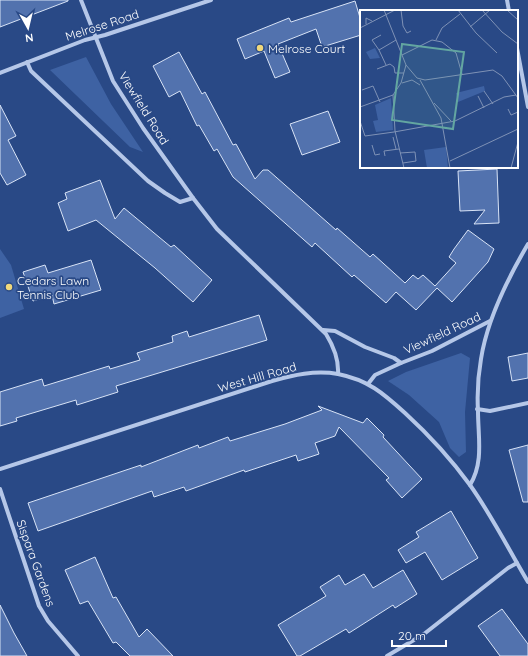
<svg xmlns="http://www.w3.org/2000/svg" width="528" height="656" font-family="Quicksand,sans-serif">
<rect width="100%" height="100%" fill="#294986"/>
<!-- grass -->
<g fill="#3e62a3">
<polygon points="86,57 111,104 143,152 130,147 50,70"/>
<polygon points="0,249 11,265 24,309 0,318"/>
<polygon points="461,353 470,358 465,412 466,452 459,457 450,448 439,422 409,395 388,381 406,372"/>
</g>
<!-- building -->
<g fill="#5272ae" stroke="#d8e3f6">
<polygon points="0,0 68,0 68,1 0,27"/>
<polygon points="355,1 361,21 361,35 322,47 316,29 278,44 290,72 275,78 264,51 245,59 237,39 289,18 291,22"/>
<polygon points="179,52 202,94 205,92 233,145 236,144 255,179 263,170 268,170 336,230 337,228 370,257 373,254 405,283 413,275 418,279 423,275 435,286 456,263 449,257 454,249 468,230 494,249 488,262 452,302 437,288 416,310 396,292 386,303 354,275 352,277 315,243 312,247 233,177 217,149 214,151 199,125 197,126 180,91 169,97 153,66"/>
<polygon points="0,105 16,136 8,140 26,175 7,185 0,173"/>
<polygon points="328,111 340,142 302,155 290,124"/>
<polygon points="497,169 499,223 474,224 485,210 460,211 458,171"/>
<polygon points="100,180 115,219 124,208 171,247 174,245 212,280 193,302 155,268 96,220 68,231 58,203 67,199 65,193"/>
<polygon points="91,260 101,290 54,304 52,295 33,301 23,272 45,265 48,273"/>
<polygon points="259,315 267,340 116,386 118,392 77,405 76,400 16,418 17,421 0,426 0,392 42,379 44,386 109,366 110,369 140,360 137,353 173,342 172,336 187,331 189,337"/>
<polygon points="528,353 528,378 512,381 508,357"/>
<polygon points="318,406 363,423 367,418 384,435 383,437 422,479 402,498 386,480 389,478 339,427 335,436 315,443 319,454 298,461 296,455 245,472 244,470 186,491 184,487 154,497 152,491 38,531 28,503 141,465 141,467 198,445 199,448 228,437 230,441 285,424 322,410"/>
<polygon points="528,445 528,502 523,502 509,450"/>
<polygon points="451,511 478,558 442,580 425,552 406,563 398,550 419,537 416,532"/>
<polygon points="95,557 113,598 116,597 139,637 147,629 173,656 130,656 116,642 113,643 88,601 80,604 65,570"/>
<polygon points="403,570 417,594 395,608 393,605 349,633 346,629 300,656 297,656 278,625 326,596 320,587 339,575 345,585 364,574 373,588"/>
<polygon points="0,605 14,633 27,656 0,656"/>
<polygon points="502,609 528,644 528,656 500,656 478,626"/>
</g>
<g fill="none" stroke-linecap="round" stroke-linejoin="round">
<!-- minor -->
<g stroke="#b5c7e8" stroke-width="4">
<path d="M81,0L113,81L143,128L193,198L217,229L326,334C334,347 339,359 338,374"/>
<polyline points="507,0 509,11"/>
<polyline points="517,48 528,107"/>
<polyline points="27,62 31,71 148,181 165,193 180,202 193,198"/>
<polyline points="0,73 85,40 105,35 211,0"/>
<polyline points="323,330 335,331 365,347 394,358 401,363 432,351 490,321"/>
<polyline points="368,384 375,375 401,363"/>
<polyline points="477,409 490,411 528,403"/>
<path d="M0,469L272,381C293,375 315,370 338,374C368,380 383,393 405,413C429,435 451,459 470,485C492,516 509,550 528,582"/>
<path d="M470,485C484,462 478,437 478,411C477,394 478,376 481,359C487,320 508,278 528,244"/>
<polyline points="0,489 39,606 48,621 78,656"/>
<polyline points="387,656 424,634 508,568 517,563"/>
</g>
</g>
<!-- markers -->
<g fill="#efd87c" stroke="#294986" stroke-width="1.5">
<circle cx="260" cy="48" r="4"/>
<circle cx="9" cy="287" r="4"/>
</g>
<g text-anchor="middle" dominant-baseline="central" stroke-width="3.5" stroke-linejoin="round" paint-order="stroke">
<!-- street labels -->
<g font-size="12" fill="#fff" stroke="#294986">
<text transform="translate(102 25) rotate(-18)">Melrose Road</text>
<text transform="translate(144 108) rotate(58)">Viewfield Road</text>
<text transform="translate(442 333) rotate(-25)">Viewfield Road</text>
<text transform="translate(257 377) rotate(-16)">West Hill Road</text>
<text transform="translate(36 563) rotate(70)">Sispara Gardens</text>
</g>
<!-- poi labels -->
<g font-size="12" fill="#fff" stroke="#294986" text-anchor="start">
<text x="268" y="48">Melrose Court</text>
<text x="17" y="280">Cedars Lawn<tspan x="17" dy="14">Tennis Club</tspan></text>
</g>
</g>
<!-- overview -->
<g transform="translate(360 10)">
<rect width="158" height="158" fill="#294986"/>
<path d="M124,76L125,81L98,92L96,83ZM31,88L33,120L16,122L13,111L18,110L15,95Z" fill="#3e62a3"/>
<path d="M15,38L20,48L10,49L6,42ZM86,137L88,158H67L64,140Z" fill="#3e62a3"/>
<path fill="none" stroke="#7f92b6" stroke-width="1" d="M24,0L46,55L57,68L65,70L133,60L142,66L158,88M41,0L43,16L47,23L51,21M98,0L116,23L137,43M122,0L142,22L158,34M147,0L158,10M6,14V8L12,11M110,17L130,0M0,18L35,0M76,30L82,18L100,4M19,40L12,30L21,25M42,45L72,30L82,32L96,43L102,64M26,55L19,40L36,30M17,59L30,54L34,57L35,63H44M60,70L81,108L90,158M42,73L52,70L60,75M2,80L13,76L20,92M124,81L133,94M118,86L124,98M74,93L91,111M0,97L33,85M148,99L151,105L158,102M0,111L5,126L34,122L95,111L144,87L156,85M33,127L36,139M12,135L15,145L20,144M40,143L55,142L56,151L43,153M25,146L24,141L39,139M90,151L158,119M44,158L35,121L33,85L41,73L46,55M151,158L158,132"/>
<path fill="#63a6a1" fill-opacity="0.15" stroke="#63a6a1" stroke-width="2" d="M42,34L104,42L93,119L32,110Z"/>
<rect width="158" height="158" fill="none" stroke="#fff" stroke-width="2"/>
</g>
<!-- north arrow -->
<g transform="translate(28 28) rotate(172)" stroke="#294986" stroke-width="3" paint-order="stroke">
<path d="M0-3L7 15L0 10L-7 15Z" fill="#ffffff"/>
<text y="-6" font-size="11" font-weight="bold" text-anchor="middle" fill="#ffffff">N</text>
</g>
<!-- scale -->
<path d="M392 640v6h54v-6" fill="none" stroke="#ffffff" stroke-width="2"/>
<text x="398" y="640" font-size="12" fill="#ffffff" stroke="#294986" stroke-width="3" paint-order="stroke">20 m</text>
</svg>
